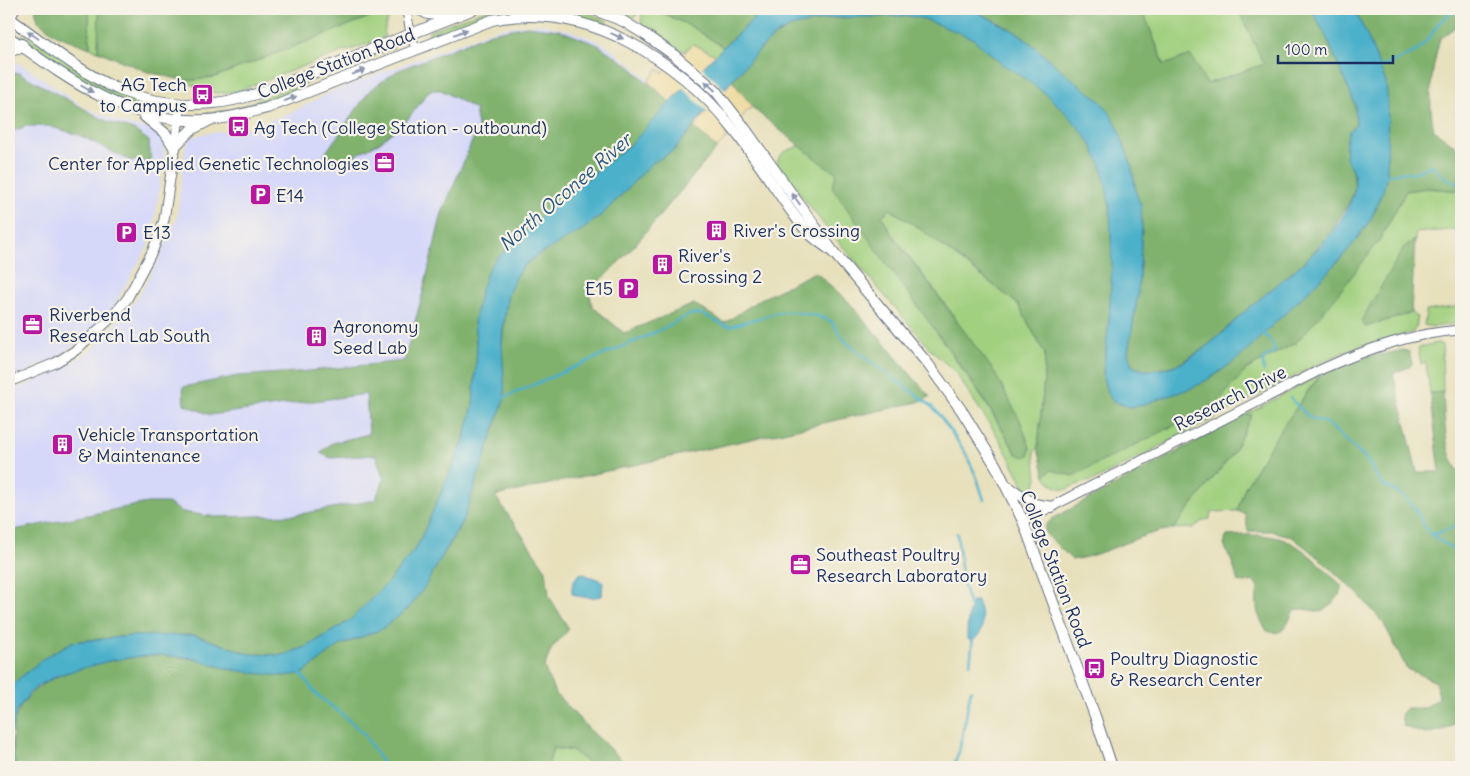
<svg xmlns="http://www.w3.org/2000/svg" width="1470" height="776" font-family="Delius,sans-serif">
<rect width="100%" height="100%" fill="#f7f3e8"/>
<filter id="ink" filterUnits="userSpaceOnUse"><feTurbulence type="fractalNoise" baseFrequency=".02" numOctaves="2"/><feDisplacementMap in="SourceGraphic" scale="10" xChannelSelector="R" yChannelSelector="G"/><feConvolveMatrix kernelMatrix="1 2 1 2 8 2 1 2 1" color-interpolation-filters="sRGB"/></filter>
<filter id="wash" filterUnits="userSpaceOnUse"><feTurbulence type="fractalNoise" baseFrequency=".0096" numOctaves="4" result="noise"/><feDisplacementMap in="SourceGraphic" scale="20" xChannelSelector="R" yChannelSelector="G"/><feGaussianBlur stdDeviation="1.12" result="paint"/><feColorMatrix in="noise" values="0 0 0 0 0 0 0 0 0 0 0 0 0 0 0 0 0 1.4 0 .05"/><feComposite in="paint" operator="in"/></filter>
<g filter="url(#wash)">
<rect width="100%" height="100%" fill="#e7e0bb"/>
<!-- built -->
<g fill="#d5d8f9">
<polygon points="538,24 568,30 597,41 610,48 648,79 668,103 496,259 327,636 308,646 9,687 9,390 26,385 60,370 92,350 121,318 139,296 160,257 177,218 185,147 192,137 202,134 249,128 290,113 331,92 488,32 505,27"/>
<polygon points="9,62 15,62 27,68 83,107 122,123 156,131 163,139 164,155 157,207 148,246 112,309 88,334 58,357 28,371 9,378"/>
</g>
<!-- green -->
<g fill="#a1d07f" stroke="#5e806e">
<polygon points="89,9 99,9 98,51 90,48"/>
<path d="M380,9H394L395,15C384,20 385,29 384,38L347,51V50L235,92C213,95 205,92 186,81L215,77L362,20L374,15Z"/>
<path d="M488,9H579L607,21L605,26L602,24L601,22H597C526,0 499,12 432,38L428,37L429,31Z"/>
<polygon points="611,9 639,9 636,16 631,19"/>
<path d="M643,9C669,9 701,33 723,47L715,55L693,44L684,52L672,44L670,45L642,25L641,21Z"/>
<polygon points="1142,9 1238,9 1264,64 1206,84 1165,66"/>
<path d="M23,34L155,105L164,112C119,112 56,64 19,39Z"/>
<path d="M393,46L394,48C367,59 341,68 315,79C304,84 295,90 284,95C270,102 221,118 207,113L235,109Z"/>
<path d="M800,146L837,173L914,300L985,402L1016,453L1029,455L1030,448L1020,420L951,312L889,230L882,216L890,209L919,228L1018,304L1045,354L1043,391L1038,448L1034,452L1037,478L1035,485L1041,498V502L1031,499L1000,440L955,372L933,352L825,226L777,163C779,152 791,149 800,146Z"/>
<polygon points="1427,188 1461,191 1461,229 1416,233 1415,240 1404,247 1365,327 1411,313 1418,318 1416,327 1413,332 1357,347 1324,361 1097,479 1076,485 1065,490 1052,485 1045,476 1051,470 1215,405 1247,369 1297,342 1380,239 1406,191"/>
<polygon points="1461,306 1461,323 1432,327 1424,325 1426,311"/>
<polygon points="1437,343 1441,344 1442,347 1443,392 1430,393 1426,363 1421,364 1418,349 1420,347"/>
<polygon points="1320,375 1306,393 1245,487 1237,511 1211,512 1210,519 1204,520 1193,528 1173,529 1233,453 1251,415 1247,414"/>
<polygon points="553,748 573,751 593,767 548,767"/>
</g>
<!-- forest -->
<g fill="#80b26e" stroke="#4e7066">
<polygon points="35,9 89,9 90,48 56,35 38,21"/>
<polygon points="99,9 380,9 374,15 362,20 215,77 186,81 148,72 98,51"/>
<polygon points="654,9 764,9 723,47 692,27"/>
<polygon points="972,9 1142,9 1164,65 1190,55 1207,84 1264,64 1238,9 1311,9 1325,34 1355,104 1356,121 1353,170 1355,190 1350,201 1332,230 1310,256 1285,280 1242,314 1211,343 1181,363 1169,367 1147,371 1132,366 1128,352 1138,295 1142,228 1141,205 1137,196 1131,164 1110,113 1021,35"/>
<path d="M1352,9H1461V23L1440,38C1432,69 1427,98 1434,130L1459,149L1461,160V191L1427,188L1406,191L1380,239L1339,293L1297,342L1247,369L1215,405L1073,476L1051,470L1045,476L1038,449L1043,391L1045,354L1018,304L919,228L890,209L882,216L889,230L993,370L1020,420L1030,448L1029,455L1023,457L1016,453C1006,436 996,418 985,401C936,328 881,259 832,187L837,173L821,163L755,110L732,81C749,62 766,39 788,28C812,16 897,13 922,18C938,22 956,29 970,37C982,44 991,56 1002,64C1007,68 1014,71 1020,75C1053,97 1088,127 1101,166C1112,197 1113,231 1112,264C1111,290 1110,316 1107,341C1106,353 1102,365 1103,377C1104,384 1106,391 1110,397C1122,412 1142,404 1157,399C1175,393 1194,388 1210,378C1237,362 1258,338 1280,317C1316,283 1353,253 1376,209L1386,82L1366,33L1354,10Z"/>
<polygon points="527,26 559,30 598,45 628,65 670,102 650,126 633,142 546,212 496,259 474,322 477,350 473,406 463,442 418,545 389,581 349,621 308,646 283,655 249,654 195,635 131,636 72,642 44,658 9,687 9,531 147,503 168,503 182,512 216,517 295,515 375,500 384,480 376,455 331,458 320,453 332,443 369,434 366,394 210,415 184,404 183,387 238,376 310,371 404,361 421,300 442,213 478,127 475,109 441,90 430,90 408,119 380,142 333,167 324,155 370,90 397,71 491,33"/>
<polygon points="9,73 19,73 108,122 134,130 149,141 151,162 129,160 79,135 48,126 26,126 9,133"/>
<path d="M694,127L717,148L628,253L589,292L593,307L624,333L694,304L725,323L757,301L815,272L847,300L930,397L918,402L495,496L546,570L549,596L569,629L552,648L544,667L555,693L588,728L629,767H593L573,751L553,748L548,767H16C0,704 37,679 91,665C113,660 136,655 159,655C170,656 182,656 193,659C205,662 217,667 230,669C253,673 278,673 302,674L339,646L382,629L409,608L450,544L464,518L502,343L508,294L512,283L525,265L536,256L603,214L651,164L674,150Z"/>
<polygon points="1415,240 1411,313 1365,327 1361,321 1404,247"/>
<path d="M1403,350L1409,352L1412,363L1410,367L1393,373L1417,472H1440L1430,393L1443,392C1445,417 1443,455 1461,474V723L1460,721L1446,729L1425,734L1403,726L1401,713L1407,708H1424L1439,698L1436,682L1407,669L1383,622L1356,592L1319,558L1291,536L1271,531H1248L1245,514L1237,511L1245,487L1279,432L1320,375L1367,356L1385,354Z"/>
<path d="M1247,414L1252,415L1233,453L1173,529C1138,533 1107,555 1072,560L1045,533V526L1052,519Z"/>
<path d="M1246,535C1255,535 1265,535 1274,537C1301,542 1319,565 1338,582L1341,586C1342,597 1329,607 1321,612L1305,609L1294,610C1287,624 1285,637 1267,631C1256,613 1255,608 1258,587L1254,581L1245,583L1238,581L1232,562L1224,545L1226,536Z"/>
</g>
<!-- sand -->
<g fill="#eeda9e" stroke="#84847e">
<polygon points="693,44 715,55 670,102 648,82 658,69 663,73"/>
<polygon points="732,81 753,107 749,109 725,135 727,138 717,148 694,127"/>
</g>
<!-- water -->
<g fill="#4bb0ca" stroke="#337094">
<path d="M764,9H972L1021,35L1060,69L1101,102L1110,113L1116,123L1131,164L1137,196L1141,205L1142,228L1138,295L1128,352L1132,366C1147,374 1168,369 1183,362C1206,350 1223,332 1242,314C1282,278 1334,247 1354,193C1355,187 1355,176 1353,170C1352,167 1348,164 1347,161C1344,152 1346,139 1349,131L1356,125L1355,104L1325,34L1311,9H1354L1366,33L1386,82L1388,106L1387,174L1384,188L1371,219L1351,247L1328,272L1239,358L1209,379L1192,388L1139,406L1129,407L1113,401L1107,393L1103,376L1109,321L1112,265L1110,208L1106,185L1101,166L1090,142L1070,117L1046,94L1017,73L1003,65L972,38L924,19L909,16L831,18L790,27L777,34L761,48L725,88L674,150L651,164L603,214L582,230L536,256L525,265L518,273L508,294L503,328L502,343L505,397L464,518L424,588L409,608L382,629L339,646L302,674L282,676L254,673L228,669L191,658L159,655L136,657L113,660L58,675L38,686L29,694L16,712L10,735L13,757L16,767H9V687L44,658L72,642L131,636L195,635L249,654L283,655L308,646L349,621L389,581L418,545L463,442L473,406L477,350L474,322L481,289L489,268L496,259L546,212L633,142L715,55Z"/>
<path d="M581,573L603,581L602,596C592,598 580,599 572,593C571,586 574,577 581,573Z"/>
<path d="M972,601H977C982,615 989,632 971,641L967,638C967,625 968,613 972,601Z"/>
</g>
<!-- pier -->
<polygon fill="#e7e0bb" points="701,66 726,91 708,113 681,86"/>
<g fill="none" stroke-linecap="round" stroke-linejoin="round">
<!-- stream -->
<g stroke="#4bb0ca" stroke-width="2.5">
<polyline points="1377,69 1417,51 1429,38 1438,24 1449,14 1461,9"/>
<path d="M1385,176L1401,172L1413,173L1432,165C1440,175 1449,181 1461,185"/>
<path d="M1262,332C1268,337 1274,343 1275,352C1264,358 1261,357 1264,371"/>
<polyline points="503,398 654,333 691,314 702,314 724,325 731,326 780,312 793,312 818,316 832,322 845,341 872,363 929,404 938,413 965,452 977,478 984,500"/>
<polyline points="1290,398 1310,418 1327,423 1367,460 1382,484 1404,496 1416,510 1425,527 1431,535 1461,554"/>
<polyline points="957,533 963,583 971,610"/>
<path d="M1431,534C1443,534 1450,527 1461,523"/>
<polyline points="970,664 973,638"/>
<polyline points="300,673 317,695 343,715 363,733 385,767"/>
<polyline points="953,767 959,752 971,690"/>
</g>
</g>
</g>
<g filter="url(#ink)">
<g fill="none" stroke-linecap="round" stroke-linejoin="round">
<defs>
<polyline id="minor" points="406,9 411,35 416,50"/>
<g id="tertiary">
<polyline points="9,382 55,363 76,350 109,320 127,299 153,250 164,220 181,104"/>
<path d="M1023,521L1322,369C1367,349 1412,333 1461,330"/>
</g>
<g id="secondary">
<polyline points="418,9 428,14 453,17"/>
<polyline points="592,9 623,21 644,34 674,55 715,90 741,123 834,253 928,364 962,411 996,466 1023,521 1095,716 1112,767"/>
<path d="M9,18C42,41 83,75 120,90C149,102 183,106 214,103C249,100 282,84 315,72C368,51 421,30 474,9"/>
<path d="M9,37C69,80 129,125 207,120C227,119 247,113 267,108L492,20C585,0 679,60 734,130C753,155 771,182 789,208C795,216 801,225 808,232C815,240 826,246 834,253"/>
<polyline points="144,116 166,134 175,149"/>
<polyline points="175,146 191,130 208,121"/>
<polyline points="1007,486 1034,504 1052,507"/>
</g>
<g id="motorway">
<polyline points="9,15 12,9"/>
<polyline points="9,49 21,46"/>
</g>
</defs>
<!-- minor casing -->
<use href="#minor" stroke="#626d7f" stroke-width="10"/>
<!-- tertiary casing -->
<use href="#tertiary" stroke="#626d7f" stroke-width="11"/>
<!-- secondary casing -->
<use href="#secondary" stroke="#626d7f" stroke-width="12"/>
<!-- motorway casing -->
<use href="#motorway" stroke="#626d7f" stroke-width="16"/>
<!-- minor -->
<use href="#minor" stroke="#fff" stroke-width="8"/>
<!-- tertiary -->
<use href="#tertiary" stroke="#fff" stroke-width="9"/>
<!-- secondary -->
<use href="#secondary" stroke="#fff" stroke-width="10"/>
<!-- motorway -->
<use href="#motorway" stroke="#fff" stroke-width="14"/>
</g>
<!-- one-way arrows -->
<defs><path id="oneway-solid" d="M-6-.8H1V-3.2L6.5 0L1 3.2V.8H-6Z" transform="scale(1.25)"/></defs>
<g fill="#8d97ae">
<use href="#oneway-solid" transform="translate(461 32) rotate(-22)"/>
<use href="#oneway-solid" transform="translate(33 35) rotate(-145)"/>
<use href="#oneway-solid" transform="translate(617 36) rotate(24)"/>
<use href="#oneway-solid" transform="translate(359 72) rotate(-21)"/>
<use href="#oneway-solid" transform="translate(710 86) rotate(-138)"/>
<use href="#oneway-solid" transform="translate(87 89) rotate(30)"/>
<use href="#oneway-solid" transform="translate(290 99) rotate(-21)"/>
<use href="#oneway-solid" transform="translate(796 199) rotate(-126)"/>
</g>
</g>
<!-- icons -->
<defs>
<symbol id="bus-square" viewBox="-11 -11 22 22"><rect x="-9" y="-9" width="18" height="18" rx="4" fill="#b5179e" stroke="#f7f3e8"/><path d="M-5-6H5V4H4V6H2V4H-2V6H-4V4H-5ZM-3.5-4V0h7V-4ZM-3.5 1.2v1.5H-2V1.2ZM2 1.2v1.5H3.5V1.2Z" fill="#fff"/></symbol>
<symbol id="office-square" viewBox="-11 -11 22 22"><rect x="-9" y="-9" width="18" height="18" rx="4" fill="#b5179e" stroke="#f7f3e8"/><path d="M-6-3h4V-5.5h4V-3h4V5H-6ZM-1-4.5V-3h2v-1.5ZM-6 0V1H6V0Z" fill="#fff"/></symbol>
<symbol id="parking-square" viewBox="-11 -11 22 22"><rect x="-9" y="-9" width="18" height="18" rx="4" fill="#b5179e" stroke="#f7f3e8"/><path d="M-3.5-5.5H1a3.5 3.5 0 0 1 0 7H-1V5.5H-3.5ZM-1-3.4V-.6H.8a1.4 1.4 0 0 0 0-2.8Z" fill="#fff"/></symbol>
<symbol id="building-square" viewBox="-11 -11 22 22"><rect x="-9" y="-9" width="18" height="18" rx="4" fill="#b5179e" stroke="#f7f3e8"/><path d="M-4-6H4V6H1V3H-1V6H-4ZM-2.5-4.3h1.7v1.8h-1.7ZM.8-4.3h1.7v1.8H.8ZM-2.5-1h1.7V.8h-1.7ZM.8-1h1.7V.8H.8Z" fill="#fff"/></symbol>
</defs>
<g fill-rule="evenodd">
<use href="#bus-square" x="190" y="82" width="25" height="25"/>
<use href="#bus-square" x="226" y="114" width="25" height="25"/>
<use href="#office-square" x="372" y="150" width="25" height="25"/>
<use href="#parking-square" x="248" y="182" width="25" height="25"/>
<use href="#building-square" x="704" y="218" width="25" height="25"/>
<use href="#parking-square" x="114" y="220" width="25" height="25"/>
<use href="#building-square" x="650" y="252" width="25" height="25"/>
<use href="#parking-square" x="616" y="276" width="25" height="25"/>
<use href="#office-square" x="20" y="312" width="25" height="25"/>
<use href="#building-square" x="304" y="324" width="25" height="25"/>
<use href="#building-square" x="50" y="432" width="25" height="25"/>
<use href="#office-square" x="788" y="552" width="25" height="25"/>
<use href="#bus-square" x="1082" y="656" width="25" height="25"/>
</g>
<g text-anchor="middle" dominant-baseline="central" stroke-width="4.5" stroke-linejoin="round" paint-order="stroke">
<!-- street labels -->
<g font-size="18" fill="#1b2f5e" stroke="#f7f3e8">
<text transform="translate(336 63) rotate(-21)">College Station Road</text>
<text transform="translate(1230 398) rotate(-27)">Research Drive</text>
<text transform="translate(1056 569) rotate(69)">College Station Road</text>
</g>
<!-- poi labels -->
<g font-size="18" fill="#1b2f5e" stroke="#f7f3e8" text-anchor="start">
<text x="187" y="84" text-anchor="end">AG Tech<tspan x="187" dy="21">to Campus</tspan></text>
<text x="254" y="127">Ag Tech (College Station - outbound)</text>
<text x="369" y="163" text-anchor="end">Center for Applied Genetic Technologies</text>
<text x="276" y="195">E14</text>
<text x="733" y="230">River's Crossing</text>
<text x="143" y="232">E13</text>
<text x="678" y="255">River's<tspan x="678" dy="21">Crossing 2</tspan></text>
<text x="613" y="288" text-anchor="end">E15</text>
<text x="49" y="314">Riverbend<tspan x="49" dy="21">Research Lab South</tspan></text>
<text x="333" y="326">Agronomy<tspan x="333" dy="21">Seed Lab</tspan></text>
<text x="78" y="434">Vehicle Transportation<tspan x="78" dy="21">&amp; Maintenance</tspan></text>
<text x="816" y="554">Southeast Poultry<tspan x="816" dy="21">Research Laboratory</tspan></text>
<text x="1110" y="658">Poultry Diagnostic<tspan x="1110" dy="21">&amp; Research Center</tspan></text>
</g>
<!-- water labels -->
<g font-size="19" font-style="italic" fill="#29567e" stroke="#f7f3e8">
<text transform="translate(565 192) rotate(-41)">North Oconee River</text>
</g>
</g>
<!-- margin -->
<rect width="1470" height="776" fill="none" stroke="#f7f3e8" stroke-width="30"/>
<!-- scale -->
<path d="M1278 55v8h115v-8" fill="none" stroke="#1b2f5e" stroke-width="2.5"/>
<text x="1285" y="55" font-size="15" fill="#1b2f5e" stroke="#f7f3e8" stroke-width="4" paint-order="stroke">100 m</text>
</svg>
